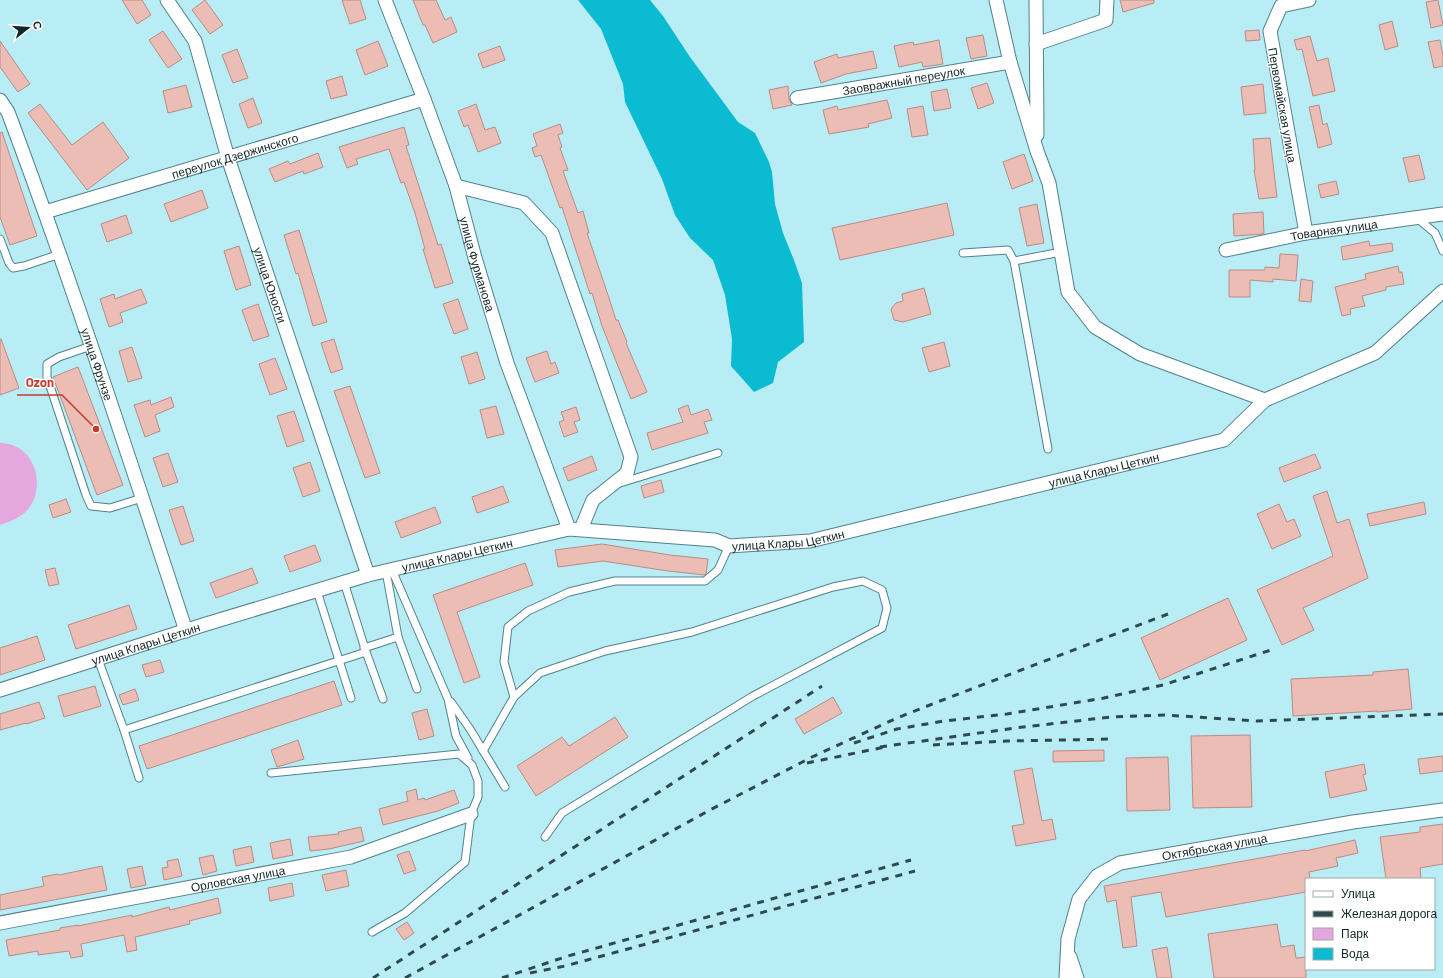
<svg xmlns="http://www.w3.org/2000/svg" width="1443" height="978" font-family="Barlow,sans-serif">
<rect width="100%" height="100%" fill="#b8edf6"/>
<!-- green -->
<path fill="#e4a8de" d="M0,443C33,443 47,483 29,508C22,517 11,521 0,525Z"/>
<!-- water -->
<polygon fill="#0abbd1" points="578,0 650,0 663,16 690,57 738,122 755,133 769,162 772,172 775,204 783,233 794,260 802,283 804,342 778,362 773,383 754,392 731,366 732,339 725,295 713,260 690,238 675,215 662,179 625,102 623,84 601,29"/>
<!-- building -->
<g fill="#ecbdb5" stroke="#b88c84">
<polygon points="122,0 142,0 151,15 137,24"/>
<polygon points="205,0 223,25 210,34 192,10"/>
<polygon points="342,0 360,0 366,19 350,24"/>
<polygon points="413,0 436,0 445,20 451,17 457,32 433,43 425,25 423,25"/>
<polygon points="1120,0 1154,0 1154,3 1123,12"/>
<polygon points="1438,0 1443,25 1431,28 1426,2"/>
<polygon points="1392,21 1398,46 1385,50 1379,25"/>
<polygon points="1259,30 1260,40 1246,41 1245,31"/>
<polygon points="163,31 182,59 168,68 149,40"/>
<polygon points="983,35 987,56 971,59 966,38"/>
<polygon points="1310,36 1317,61 1328,58 1335,91 1313,96 1302,49 1297,50 1294,40"/>
<polygon points="939,40 943,64 923,67 922,62 899,67 894,46 913,42 914,45"/>
<polygon points="1440,40 1443,56 1443,66 1434,68 1428,42"/>
<polygon points="0,41 30,84 18,92 0,67"/>
<polygon points="378,41 388,66 365,75 356,50"/>
<polygon points="500,46 505,60 483,68 478,54"/>
<polygon points="237,49 248,78 233,83 222,55"/>
<polygon points="873,51 877,68 846,74 821,83 814,62 837,54 838,58"/>
<polygon points="342,76 347,95 331,99 326,81"/>
<polygon points="987,83 994,103 978,109 971,88"/>
<polygon points="1263,84 1266,113 1244,115 1241,87"/>
<polygon points="186,85 192,107 168,113 163,91"/>
<polygon points="788,86 789,100 792,105 773,109 769,90"/>
<polygon points="947,89 951,108 934,111 931,92"/>
<polygon points="253,98 262,123 248,128 239,104"/>
<polygon points="887,100 892,118 868,124 869,127 829,134 823,110 837,106 838,110"/>
<polygon points="40,104 72,145 103,122 129,158 87,190 28,113"/>
<polygon points="476,104 485,130 495,127 501,143 478,152 468,125 464,127 458,111"/>
<polygon points="1319,105 1323,125 1327,123 1332,144 1318,148 1309,107"/>
<polygon points="923,106 928,135 912,137 907,109"/>
<polygon points="560,124 563,133 558,135 562,147 560,148 568,170 563,171 578,213 583,211 589,233 587,233 609,298 616,320 618,320 627,342 626,343 647,392 631,399 602,326 592,293 590,294 562,207 560,208 541,155 535,157 532,148 537,146 533,134"/>
<polygon points="404,127 409,145 406,146 438,245 441,244 453,283 435,288 423,249 425,249 415,213 404,182 401,183 389,149 356,159 358,164 347,168 339,147"/>
<polygon points="2,132 37,236 10,245 0,217 0,133"/>
<polygon points="1270,138 1277,197 1259,199 1254,170 1255,170 1253,139"/>
<polygon points="318,153 323,167 304,174 303,171 275,182 269,169 288,161 290,164"/>
<polygon points="1024,154 1033,181 1012,189 1003,162"/>
<polygon points="1419,155 1425,179 1409,182 1403,158"/>
<polygon points="1336,181 1339,194 1321,198 1318,185"/>
<polygon points="202,190 208,208 171,222 164,204"/>
<polygon points="947,203 954,235 840,260 832,228"/>
<polygon points="1037,204 1044,243 1027,246 1019,208"/>
<polygon points="1263,212 1264,234 1234,236 1233,214"/>
<polygon points="126,215 132,233 107,242 101,224"/>
<polygon points="299,230 327,322 313,326 298,273 296,274 284,235"/>
<polygon points="1369,241 1370,246 1392,243 1393,251 1343,260 1341,247"/>
<polygon points="239,246 251,285 236,290 224,251"/>
<polygon points="1280,254 1298,255 1296,281 1273,279 1273,282 1250,280 1250,297 1229,297 1229,270 1265,270 1265,267 1279,268"/>
<polygon points="1398,266 1399,272 1402,272 1404,284 1386,287 1386,290 1362,296 1365,306 1350,309 1351,314 1342,316 1335,287 1366,279 1365,274"/>
<polygon points="1301,279 1313,281 1311,302 1299,301"/>
<polygon points="924,288 931,314 903,322 894,320 891,309 896,303 903,301 902,294"/>
<polygon points="141,289 147,303 120,313 123,322 109,327 100,299 114,294 115,299"/>
<polygon points="458,299 468,329 454,334 443,304"/>
<polygon points="258,304 269,336 253,341 242,310"/>
<polygon points="0,339 1,339 19,388 0,395"/>
<polygon points="334,339 343,369 331,373 321,343"/>
<polygon points="944,342 950,366 929,372 922,348"/>
<polygon points="132,347 142,378 128,382 119,351"/>
<polygon points="547,351 551,364 555,362 559,373 535,382 526,358"/>
<polygon points="477,352 485,379 469,384 461,357"/>
<polygon points="275,358 287,389 270,395 259,364"/>
<polygon points="78,367 123,485 97,495 53,377"/>
<polygon points="350,386 380,473 365,478 334,391"/>
<polygon points="171,397 174,407 155,415 160,431 145,437 134,405 150,400 151,405"/>
<polygon points="688,405 691,415 708,409 712,420 704,422 708,433 652,450 647,433 683,422 678,409"/>
<polygon points="496,406 504,434 487,438 480,410"/>
<polygon points="576,407 580,420 574,422 578,432 564,437 559,422 564,420 561,412"/>
<polygon points="294,411 304,441 287,447 277,416"/>
<polygon points="168,453 178,482 163,487 153,458"/>
<polygon points="1315,454 1321,468 1284,482 1279,468"/>
<polygon points="592,456 597,470 568,481 563,468"/>
<polygon points="310,462 320,491 303,497 293,468"/>
<polygon points="661,480 664,492 644,498 641,486"/>
<polygon points="503,486 509,502 477,513 472,497"/>
<polygon points="1327,491 1337,523 1349,519 1368,578 1303,608 1314,630 1282,645 1257,590 1333,556 1313,496"/>
<polygon points="66,499 71,512 53,518 49,505"/>
<polygon points="1424,502 1426,514 1370,526 1367,514"/>
<polygon points="1279,504 1287,522 1294,519 1301,536 1272,549 1257,514"/>
<polygon points="183,506 194,541 181,545 169,510"/>
<polygon points="435,507 441,523 401,538 395,522"/>
<polygon points="602,544 670,555 708,559 706,574 705,575 668,571 603,561 558,567 555,550"/>
<polygon points="315,545 321,561 290,572 284,556"/>
<polygon points="525,563 533,585 457,612 480,677 464,683 433,595"/>
<polygon points="55,568 59,584 49,586 45,570"/>
<polygon points="252,568 258,583 216,598 210,583"/>
<polygon points="1228,598 1247,640 1160,680 1141,638"/>
<polygon points="129,605 137,629 76,649 68,625"/>
<polygon points="37,636 45,660 0,675 0,648"/>
<polygon points="160,660 164,672 146,677 142,665"/>
<polygon points="1408,669 1412,709 1377,712 1377,711 1293,716 1291,679 1373,675 1373,672"/>
<polygon points="334,681 342,705 147,769 139,746"/>
<polygon points="95,686 101,706 64,717 58,696"/>
<polygon points="135,689 139,700 123,705 119,695"/>
<polygon points="833,697 842,713 804,734 795,719"/>
<polygon points="39,702 45,718 26,724 26,723 0,730 0,714"/>
<polygon points="427,709 434,736 419,740 412,713"/>
<polygon points="615,717 628,737 536,796 517,766 562,737 569,746"/>
<polygon points="1250,735 1252,807 1193,808 1191,736"/>
<polygon points="298,740 304,759 277,767 271,750"/>
<polygon points="1104,750 1104,761 1053,762 1053,751"/>
<polygon points="1443,756 1443,771 1420,774 1418,759"/>
<polygon points="1168,757 1170,810 1127,811 1126,758"/>
<polygon points="1364,764 1366,774 1363,775 1367,790 1330,798 1325,772"/>
<polygon points="1032,768 1042,821 1052,819 1056,839 1016,846 1012,826 1024,824 1014,771"/>
<polygon points="416,789 418,800 424,798 425,800 454,790 459,803 438,811 383,825 379,809 408,801 406,792"/>
<polygon points="1443,824 1443,864 1420,868 1421,879 1386,879 1380,837 1420,832 1420,827"/>
<polygon points="361,827 364,841 329,849 310,851 308,837 339,834 338,832"/>
<polygon points="290,839 293,855 273,859 270,843"/>
<polygon points="1355,840 1358,853 1336,858 1338,866 1309,872 1310,879 1306,879 1306,892 1166,917 1161,892 1131,897 1137,946 1123,948 1116,900 1107,902 1104,886 1305,850 1305,851"/>
<polygon points="251,846 254,862 236,866 233,850"/>
<polygon points="409,851 416,870 404,874 397,855"/>
<polygon points="213,855 217,871 203,875 199,858"/>
<polygon points="178,859 182,876 164,880 162,868 168,867 167,861"/>
<polygon points="102,866 107,890 0,910 0,895 44,886 42,877 58,874 59,875"/>
<polygon points="142,866 146,885 131,888 127,869"/>
<polygon points="346,870 349,886 326,891 322,875"/>
<polygon points="292,883 294,896 270,901 268,888"/>
<polygon points="218,898 221,913 189,921 190,924 135,937 137,950 127,952 124,935 81,944 83,956 71,958 69,951 38,955 38,951 9,956 6,940 60,930 60,928 78,925 78,926 132,915 132,917 169,907 170,910"/>
<polygon points="407,922 414,933 404,940 396,929"/>
<polygon points="1277,924 1281,947 1294,945 1296,958 1306,957 1306,978 1214,978 1208,934"/>
<polygon points="1167,947 1172,978 1157,978 1152,950"/>
</g>
<g fill="none" stroke-linecap="round" stroke-linejoin="round">
<defs>
<g id="service">
<polyline points="1417,218 1435,233 1443,251"/>
<polyline points="0,239 9,263 13,268 24,266 60,254"/>
<polyline points="963,253 1008,250 1014,261 1061,252"/>
<polyline points="1014,261 1048,449"/>
<polyline points="91,346 59,357 47,364 47,377 86,495 91,506 110,508 142,498"/>
<polyline points="620,483 718,453"/>
<polyline points="392,570 448,699 456,736 468,758"/>
<polyline points="386,571 398,637 417,689"/>
<polyline points="344,582 366,652 383,699"/>
<polyline points="317,591 351,698"/>
<polyline points="364,648 398,637"/>
<polyline points="98,659 124,730 139,778"/>
<polyline points="514,697 504,662 508,627 528,611 569,592 615,581 705,581 718,570 729,546"/>
<polyline points="451,702 470,729 505,787"/>
<polyline points="124,730 366,652"/>
<polyline points="483,751 514,697 540,673 605,651 692,632 833,587 863,581 882,590 887,608 882,628 753,696 562,813 545,837"/>
<polyline points="271,773 459,754 472,765 478,781 478,797 471,814 465,862 405,913 372,932"/>
</g>
<g id="minor">
<path id="s1" d="M167,0L195,41L228,158L368,575"/>
<path id="s2" d="M385,0L424,99L456,186L475,258L507,363L569,529"/>
<polyline points="996,0 1010,62 1037,151 1049,183 1068,292 1095,327 1140,354 1265,400"/>
<polyline points="1036,0 1037,135"/>
<polyline points="1036,44 1106,20 1107,0"/>
<path id="s3" d="M797,98L1010,62"/>
<path id="s4" d="M0,100L8,112C72,283 129,457 186,631"/>
<polyline points="456,186 524,203 552,233 631,457 627,473 593,500 581,529"/>
<path id="s5" d="M45,212L424,99"/>
<polyline points="1306,233 1270,31 1281,6 1309,0"/>
<path id="s6" d="M1226,250L1306,233L1443,214"/>
<path id="s7" d="M0,690L203,625L368,575L569,529L715,540L729,546L810,541L1224,440L1265,400L1375,353L1443,291"/>
<path id="s8" d="M0,923L351,857L471,814"/>
<polyline points="1070,957 1077,978"/>
<path id="s9" d="M1066,978L1068,939L1079,899L1097,876L1120,863L1353,822L1443,810"/>
</g>
</defs>
<!-- service casing -->
<use href="#service" stroke="#50828b" stroke-width="9"/>
<!-- minor casing -->
<use href="#minor" stroke="#50828b" stroke-width="15"/>
<!-- service -->
<use href="#service" stroke="#fff" stroke-width="7"/>
<!-- minor -->
<use href="#minor" stroke="#fff" stroke-width="13"/>
<!-- rail -->
<g stroke="#2f4a4e" stroke-width="3" stroke-dasharray="7 7" stroke-linecap="butt">
<polyline points="854,743 897,729 944,721 1007,714 1104,698 1163,685 1274,649"/>
<polyline points="933,745 1007,741 1114,739"/>
<polyline points="880,747 1015,728 1111,717 1165,715 1257,721 1443,714"/>
<polyline points="807,763 885,747"/>
<polyline points="530,973 565,966 915,871"/>
<polyline points="373,978 822,686"/>
<polyline points="405,978 710,810 812,757 897,718 940,701 1168,614"/>
<polyline points="502,978 568,956 911,860"/>
</g>
</g>
<g text-anchor="middle" dominant-baseline="central" stroke-width="3" stroke-linejoin="round" paint-order="stroke">
<!-- street labels -->
<g font-size="12" fill="#112629" stroke="#fff">
<text stroke="none"><textPath href="#s3" startOffset="108">Заовражный переулок</textPath></text>
<text transform="translate(1283 105) rotate(80)">Первомайская улица</text>
<text stroke="none"><textPath href="#s5" startOffset="198">переулок Дзержинского</textPath></text>
<text stroke="none"><textPath href="#s6" startOffset="110">Товарная улица</textPath></text>
<text stroke="none"><textPath href="#s2" startOffset="280">улица Фурманова</textPath></text>
<text stroke="none"><textPath href="#s1" startOffset="305">улица Юности</textPath></text>
<text stroke="none"><textPath href="#s4" startOffset="282">улица Фрунзе</textPath></text>
<text stroke="none"><textPath href="#s7" startOffset="1137">улица Клары Цеткин</textPath></text>
<text stroke="none"><textPath href="#s7" startOffset="813">улица Клары Цеткин</textPath></text>
<text stroke="none"><textPath href="#s7" startOffset="477">улица Клары Цеткин</textPath></text>
<text stroke="none"><textPath href="#s7" startOffset="153">улица Клары Цеткин</textPath></text>
<text stroke="none"><textPath href="#s9" startOffset="232">Октябрьская улица</textPath></text>
<text stroke="none"><textPath href="#s8" startOffset="242">Орловская улица</textPath></text>
</g>
</g>
<!-- callouts -->
<path fill="none" stroke="#c73a2c" stroke-width="1.5" d="M96 429L62 395H17"/>
<circle fill="#c73a2c" stroke="#fff" stroke-width="1.5" cx="96" cy="429" r="4"/>
<g font-size="13" text-anchor="middle" font-weight="bold" fill="#c73a2c" stroke="#fff" stroke-width="3" stroke-linejoin="round" paint-order="stroke">
<text x="40" y="387">Ozon</text>
</g>
<!-- legend -->
<rect x="1305" y="878" width="130" height="92" fill="#ffffff" stroke="#a0a8a9"/>
<rect x="1313" y="891" width="20" height="6" fill="#ffffff" stroke="#a0a8a9"/>
<text x="1341" y="898" font-size="12" fill="#112629">Улица</text>
<rect x="1313" y="911" width="20" height="6" fill="#2f4a4e" stroke="#a0a8a9"/>
<text x="1341" y="918" font-size="12" fill="#112629">Железная дорога</text>
<rect x="1313" y="928" width="20" height="12" fill="#e4a8de" stroke="#a0a8a9"/>
<text x="1341" y="938" font-size="12" fill="#112629">Парк</text>
<rect x="1313" y="948" width="20" height="12" fill="#0abbd1" stroke="#a0a8a9"/>
<text x="1341" y="958" font-size="12" fill="#112629">Вода</text>
<!-- north arrow -->
<g transform="translate(28 28) rotate(73)" stroke="#ffffff" stroke-width="3" paint-order="stroke">
<path d="M0-3L7 15L0 10L-7 15Z" fill="#112629"/>
<text y="-6" font-size="11" font-weight="bold" text-anchor="middle" fill="#112629">С</text>
</g>
</svg>
